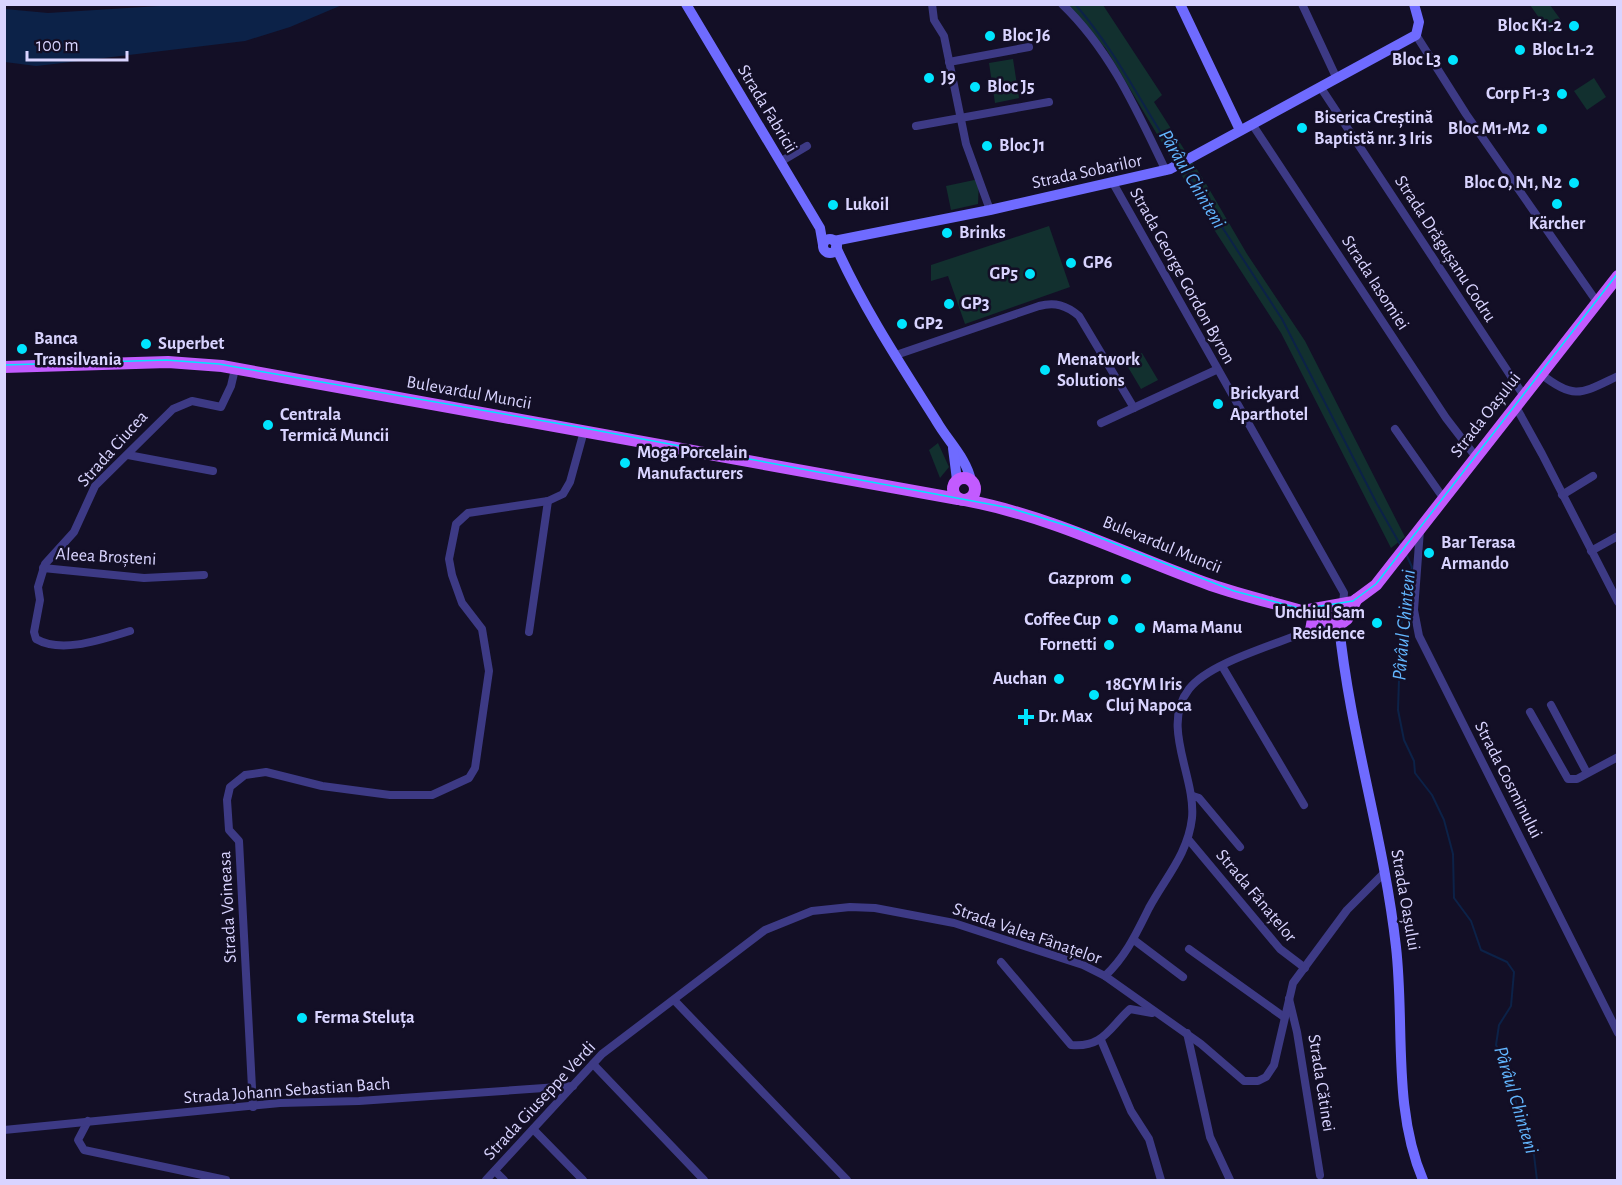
<svg xmlns="http://www.w3.org/2000/svg" width="1622" height="1185" font-family="'Alegreya Sans',sans-serif">
<rect width="100%" height="100%" fill="#130f26"/>
<!-- green -->
<g fill="#12302f">
<polygon points="1068,5 1103,5 1162,95 1154,102 1205,182 1247,254 1305,341 1405,537 1391,548 1281,333 1215,231 1106,49"/>
<polygon points="1530,5 1550,5 1563,23 1549,32"/>
<polygon points="1013,59 1019,98 995,103 989,63"/>
<polygon points="1594,78 1606,97 1587,110 1574,91"/>
<polygon points="979,179 978,204 951,210 946,186"/>
<polygon points="1049,226 1070,287 965,324 948,276 931,281 931,265"/>
<polygon points="1142,353 1158,380 1141,389 1125,362"/>
<polygon points="938,443 949,467 940,478 929,450"/>
</g>
<!-- water -->
<polygon fill="#0c2248" points="191,4 342,5 290,27 245,41 54,64 36,66 5,62 5,9 48,13"/>
<g fill="none" stroke-linecap="round" stroke-linejoin="round">
<!-- stream -->
<g stroke="#0c2248" stroke-width="2">
<path d="M1075,4C1119,55 1142,106 1178,159"/>
<polyline points="1183,167 1282,319 1377,504 1401,546"/>
<polyline points="1406,554 1412,567 1403,605 1400,648 1398,710 1404,740 1414,761 1415,773 1432,795 1444,820 1453,854 1454,898 1471,921 1481,950 1507,962 1514,972 1511,1006 1499,1025 1496,1045 1509,1068 1523,1138 1534,1155 1537,1180"/>
</g>
<!-- street -->
<g stroke="#3d3a85" stroke-width="8">
<polyline points="932,4 934,20 944,36 966,144 990,210"/>
<path d="M1062,4C1111,51 1137,111 1166,171"/>
<polyline points="1302,4 1337,79"/>
<polyline points="1416,35 1466,114 1597,302"/>
<polyline points="949,62 1029,47"/>
<polyline points="1321,88 1524,396"/>
<polyline points="1252,124 1446,418 1476,457"/>
<polyline points="916,126 1049,102"/>
<polyline points="780,162 807,146"/>
<polyline points="1113,183 1344,593 1343,604"/>
<path d="M896,355L1039,306C1055,302 1066,305 1079,316L1134,408"/>
<path d="M1541,374C1575,401 1582,393 1618,376"/>
<polyline points="1516,407 1542,454 1618,602"/>
<polyline points="1101,423 1216,370"/>
<polyline points="1395,429 1444,499"/>
<polyline points="128,455 213,471"/>
<polyline points="1562,495 1593,476"/>
<polyline points="1420,530 1414,610 1419,636 1618,1033"/>
<polyline points="1591,551 1618,536"/>
<polyline points="43,568 144,578 204,575"/>
<path d="M130,631C103,639 62,654 36,639L34,632L40,600L38,587L45,564L74,532L95,486L173,409L192,401L221,407L231,386L235,369"/>
<polyline points="529,632 548,501"/>
<polyline points="1222,666 1304,805"/>
<polyline points="1551,705 1587,773"/>
<polyline points="1530,712 1568,779 1577,779 1618,757"/>
<polyline points="1193,796 1199,798 1240,847"/>
<polyline points="1188,839 1280,949 1305,968"/>
<polyline points="1134,940 1183,977"/>
<polyline points="1189,949 1284,1017"/>
<path d="M1001,962L1071,1045C1103,1048 1109,1028 1130,1009L1152,1013"/>
<path d="M1105,976C1126,956 1136,934 1149,908C1165,878 1188,854 1192,818C1196,777 1160,726 1189,689C1212,659 1292,641 1328,622"/>
<polyline points="1289,999 1297,1032 1320,1175"/>
<polyline points="674,1000 847,1180"/>
<polyline points="1187,1033 1210,1137 1230,1180"/>
<polyline points="1101,1040 1131,1111 1149,1139 1161,1180"/>
<polyline points="593,1064 704,1180"/>
<polyline points="253,1107 239,841 229,830 227,800 230,787 245,775 266,772 322,786 390,795 432,795 469,778 475,768 489,671 482,629 462,603 452,575 449,559 456,524 468,513 548,501 563,494 570,482 584,431"/>
<polyline points="88,1121 78,1140 84,1150 226,1180"/>
<polyline points="533,1129 583,1180"/>
<polyline points="4,1130 280,1103 359,1101 573,1086"/>
<polyline points="495,1171 504,1180"/>
<polyline points="486,1180 602,1054 765,930 812,911 850,907 875,908 954,923 1083,965 1105,976 1201,1044 1244,1081 1258,1081 1266,1077 1274,1065 1293,983 1347,910 1383,874"/>
</g>
<!-- secondary -->
<g stroke="#6f6bff" stroke-width="10">
<polyline points="686,4 820,228 823,245"/>
<polyline points="1180,4 1240,130"/>
<circle cx="830" cy="246" r="7"/>
<polyline points="834,241 990,210 1170,169 1416,35 1419,22 1414,4"/>
<path d="M836,247C864,309 901,365 937,422C948,441 967,459 971,481"/>
<polyline points="953,448 957,480"/>
<path d="M1339,625C1350,734 1384,839 1396,947C1405,1025 1392,1107 1423,1180"/>
</g>
<!-- primary -->
<g stroke="#c25bff" stroke-width="12">
<polyline points="4,367 168,362 222,366 958,499"/>
<circle cx="964" cy="489" r="11"/>
<path d="M965,500C1054,517 1127,555 1211,585C1249,598 1288,606 1325,618"/>
<polyline points="1303,611 1353,602 1376,585 1618,276"/>
<polyline points="1324,611 1328,622 1339,625 1347,619 1356,600"/>
<polyline points="1310,613 1313,619 1311,630"/>
</g>
<!-- tram -->
<polyline stroke="#00e5ff" stroke-width="1.5" points="4,365 166,360 219,364 584,428 1010,508 1078,529 1234,591 1302,609 1353,601 1376,584 1618,273"/>
</g>
<!-- markers -->
<g fill="#00e5ff" stroke="#130f26" stroke-width="2">
<circle cx="1574" cy="26" r="6"/>
<circle cx="990" cy="36" r="6"/>
<circle cx="1520" cy="50" r="6"/>
<circle cx="1453" cy="60" r="6"/>
<circle cx="929" cy="78" r="6"/>
<circle cx="975" cy="87" r="6"/>
<circle cx="1562" cy="94" r="6"/>
<circle cx="1302" cy="128" r="6"/>
<circle cx="1542" cy="129" r="6"/>
<circle cx="987" cy="146" r="6"/>
<circle cx="1574" cy="183" r="6"/>
<circle cx="1557" cy="204" r="6"/>
<circle cx="833" cy="205" r="6"/>
<circle cx="947" cy="233" r="6"/>
<circle cx="1071" cy="263" r="6"/>
<circle cx="1030" cy="274" r="6"/>
<circle cx="949" cy="304" r="6"/>
<circle cx="902" cy="324" r="6"/>
<circle cx="146" cy="344" r="6"/>
<circle cx="22" cy="349" r="6"/>
<circle cx="1045" cy="370" r="6"/>
<circle cx="1218" cy="404" r="6"/>
<circle cx="268" cy="425" r="6"/>
<circle cx="625" cy="463" r="6"/>
<circle cx="1429" cy="553" r="6"/>
<circle cx="1126" cy="579" r="6"/>
<circle cx="1113" cy="620" r="6"/>
<circle cx="1377" cy="623" r="6"/>
<circle cx="1140" cy="628" r="6"/>
<circle cx="1109" cy="645" r="6"/>
<circle cx="1059" cy="679" r="6"/>
<circle cx="1094" cy="695" r="6"/>
<path d="M1023 708h6v6h6v6h-6v6h-6v-6h-6v-6h6z"/>
<circle cx="302" cy="1018" r="6"/>
</g>
<g text-anchor="middle" dominant-baseline="central" stroke-width="5" stroke-linejoin="round" paint-order="stroke">
<!-- poi labels -->
<g font-size="18" font-weight="bold" fill="#d9d4ff" stroke="#130f26" text-anchor="start">
<text x="1562" y="26" text-anchor="end">Bloc K1-2</text>
<text x="1002" y="36">Bloc J6</text>
<text x="1532" y="50">Bloc L1-2</text>
<text x="1441" y="60" text-anchor="end">Bloc L3</text>
<text x="941" y="78">J9</text>
<text x="987" y="87">Bloc J5</text>
<text x="1550" y="94" text-anchor="end">Corp F1-3</text>
<text x="1314" y="118">Biserica Creștină<tspan x="1314" dy="21">Baptistă nr. 3 Iris</tspan></text>
<text x="1530" y="129" text-anchor="end">Bloc M1-M2</text>
<text x="999" y="146">Bloc J1</text>
<text x="1562" y="183" text-anchor="end">Bloc O, N1, N2</text>
<text x="845" y="205">Lukoil</text>
<text x="1557" y="224" text-anchor="middle">Kärcher</text>
<text x="959" y="233">Brinks</text>
<text x="1083" y="263">GP6</text>
<text x="1018" y="274" text-anchor="end">GP5</text>
<text x="961" y="304">GP3</text>
<text x="914" y="324">GP2</text>
<text x="34" y="339">Banca<tspan x="34" dy="21">Transilvania</tspan></text>
<text x="158" y="344">Superbet</text>
<text x="1057" y="360">Menatwork<tspan x="1057" dy="21">Solutions</tspan></text>
<text x="1230" y="394">Brickyard<tspan x="1230" dy="21">Aparthotel</tspan></text>
<text x="280" y="415">Centrala<tspan x="280" dy="21">Termică Muncii</tspan></text>
<text x="637" y="453">Moga Porcelain<tspan x="637" dy="21">Manufacturers</tspan></text>
<text x="1441" y="543">Bar Terasa<tspan x="1441" dy="21">Armando</tspan></text>
<text x="1114" y="579" text-anchor="end">Gazprom</text>
<text x="1365" y="613" text-anchor="end">Unchiul Sam<tspan x="1365" dy="21">Residence</tspan></text>
<text x="1101" y="620" text-anchor="end">Coffee Cup</text>
<text x="1152" y="628">Mama Manu</text>
<text x="1097" y="645" text-anchor="end">Fornetti</text>
<text x="1047" y="679" text-anchor="end">Auchan</text>
<text x="1106" y="685">18GYM Iris<tspan x="1106" dy="21">Cluj Napoca</tspan></text>
<text x="1038" y="717">Dr. Max</text>
<text x="314" y="1018">Ferma Steluța</text>
</g>
<!-- street labels -->
<g font-size="18" fill="#d9d4ff" stroke="#130f26">
<text transform="translate(767 109) rotate(59)">Strada Fabricii</text>
<text transform="translate(1087 172) rotate(-12)">Strada Sobarilor</text>
<text transform="translate(1445 249) rotate(57)">Strada Drăgușanu Codru</text>
<text transform="translate(1182 276) rotate(61)">Strada George Gordon Byron</text>
<text transform="translate(1375 283) rotate(57)">Strada Iasomiei</text>
<text transform="translate(469 393) rotate(10)">Bulevardul Muncii</text>
<text transform="translate(1486 415) rotate(-52)">Strada Oașului</text>
<text transform="translate(113 449) rotate(-48)">Strada Ciucea</text>
<text transform="translate(1162 545) rotate(22)">Bulevardul Muncii</text>
<text transform="translate(106 557) rotate(3)">Aleea Broșteni</text>
<text transform="translate(1508 780) rotate(63)">Strada Cosminului</text>
<text transform="translate(1256 896) rotate(50)">Strada Fânațelor</text>
<text transform="translate(1405 900) rotate(80)">Strada Oașului</text>
<text transform="translate(228 907) rotate(-93)">Strada Voineasa</text>
<text transform="translate(1027 934) rotate(19)">Strada Valea Fânațelor</text>
<text transform="translate(1321 1083) rotate(81)">Strada Cătinei</text>
<text transform="translate(287 1091) rotate(-4)">Strada Johann Sebastian Bach</text>
<text transform="translate(540 1101) rotate(-47)">Strada Giuseppe Verdi</text>
</g>
<!-- water labels -->
<g font-size="20" font-style="italic" fill="#62b6ff" stroke="#130f26">
<text transform="translate(1192 179) rotate(59)">Pârâul Chinteni</text>
<text transform="translate(1404 625) rotate(-85)">Pârâul Chinteni</text>
<text transform="translate(1516 1100) rotate(73)">Pârâul Chinteni</text>
</g>
</g>
<!-- border -->
<rect width="1622" height="1185" fill="none" stroke="#d9d4ff" stroke-width="12"/>
<!-- scale -->
<path d="M27 51v9h100v-9" fill="none" stroke="#d9d4ff" stroke-width="3"/>
<text x="36" y="51" font-size="18" fill="#d9d4ff" stroke="#130f26" stroke-width="4.5" paint-order="stroke">100 m</text>
</svg>
